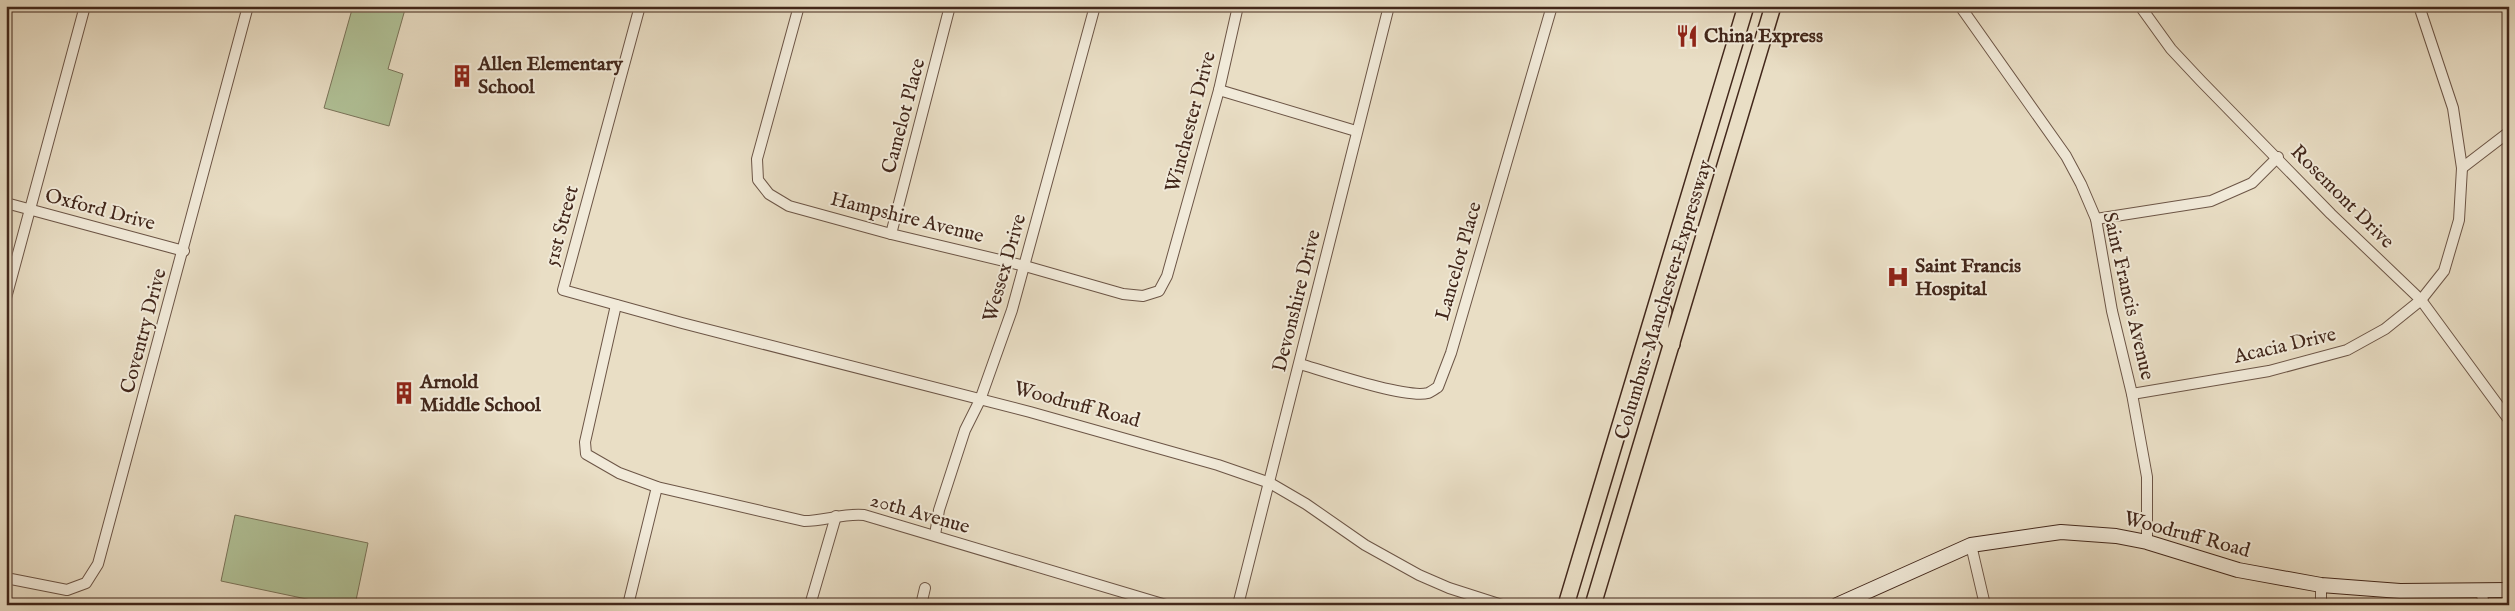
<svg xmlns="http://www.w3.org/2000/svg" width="2515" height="611" font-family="'IM FELL English',serif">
<rect width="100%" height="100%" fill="#e9dec5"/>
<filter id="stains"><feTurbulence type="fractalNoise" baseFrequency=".004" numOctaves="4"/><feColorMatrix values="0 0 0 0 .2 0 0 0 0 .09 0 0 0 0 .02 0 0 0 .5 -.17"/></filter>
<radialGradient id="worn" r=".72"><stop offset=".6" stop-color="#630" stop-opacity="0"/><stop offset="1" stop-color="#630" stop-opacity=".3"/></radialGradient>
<!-- green -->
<g fill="#b1c298" stroke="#7a745a">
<polygon points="353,6 406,6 388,69 403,74 389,126 324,108"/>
<polygon points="235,515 368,543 355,605 335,605 221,581"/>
</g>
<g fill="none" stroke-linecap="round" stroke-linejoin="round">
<defs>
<g id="street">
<polyline points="640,6 563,290 682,323 1030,412 1218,465 1270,483 1306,504 1365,545 1419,575 1449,588 1502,605"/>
<polyline points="799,6 757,159 758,180 769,194 789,206 891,234 1025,266 1123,294 1143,296 1159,291 1167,276 1219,90 1238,6"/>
<polyline points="1960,6 2066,156 2081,184 2096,219 2112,311 2132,394 2147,477 2147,542"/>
<polyline points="2140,6 2171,49 2201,81 2331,214 2421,300 2509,420"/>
<polyline points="1219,90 1356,131"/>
<polyline points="2462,168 2509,132"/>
<polyline points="6,203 184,251"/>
<polyline points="2096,219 2211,201 2252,183 2278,157"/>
<polyline points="891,234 950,6"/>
<polyline points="6,298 85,6"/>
<path d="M616,305L585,442L586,454L619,473L657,487L804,521C825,521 843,513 864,515L1166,605"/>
<path d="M1300,364C1324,371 1406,399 1428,393C1431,392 1435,389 1438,387L1451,353L1552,6"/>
<polyline points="2132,394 2269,371 2347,350 2385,329 2421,300 2444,271 2459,220 2462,168 2453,108 2419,6"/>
<polyline points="935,535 939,510 965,430 980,400 1012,310 1095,6"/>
<polyline points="1971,545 1985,605"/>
<polyline points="6,578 67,590 86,583 98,564 248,6"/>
<polyline points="2481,590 2484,605"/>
<polyline points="628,605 657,487"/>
<polyline points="810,605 836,516"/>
<polyline points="921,605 925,588"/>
<polyline points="1238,605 1389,6"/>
<polyline points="2321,605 2321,585"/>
</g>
<polyline id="secondary" points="1837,605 1971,545 2061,532 2116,536 2147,542 2238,570 2321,585 2400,591 2509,590"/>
<g id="primary">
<path d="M1664,311C1659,328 1659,332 1672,344"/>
<polyline points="1566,605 1746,6"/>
<polyline points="1593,605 1773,6"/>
</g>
</defs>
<!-- street casing -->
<use href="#street" stroke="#6c5546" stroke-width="12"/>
<!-- secondary casing -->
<use href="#secondary" stroke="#42271b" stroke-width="16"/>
<!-- primary casing -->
<use href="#primary" stroke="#42271b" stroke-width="18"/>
<!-- street -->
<use href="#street" stroke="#f1ead9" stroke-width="10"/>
<!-- secondary -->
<use href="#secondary" stroke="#f1ead9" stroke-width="14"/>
<!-- primary -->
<use href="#primary" stroke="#e9dec5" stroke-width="15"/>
</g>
<!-- icons -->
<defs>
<symbol id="restaurant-bare" viewBox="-9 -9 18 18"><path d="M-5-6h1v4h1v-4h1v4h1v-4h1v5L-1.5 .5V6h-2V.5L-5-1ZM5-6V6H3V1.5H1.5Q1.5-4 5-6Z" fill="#8f2418" stroke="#f1ead9" stroke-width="2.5" paint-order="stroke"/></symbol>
<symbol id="building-bare" viewBox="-9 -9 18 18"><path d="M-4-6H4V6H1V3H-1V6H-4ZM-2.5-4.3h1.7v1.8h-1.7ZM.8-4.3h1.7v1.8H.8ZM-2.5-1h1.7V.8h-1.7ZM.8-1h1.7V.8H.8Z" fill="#8f2418" stroke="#f1ead9" stroke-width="2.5" paint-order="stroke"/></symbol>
<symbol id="hospital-bare" viewBox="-9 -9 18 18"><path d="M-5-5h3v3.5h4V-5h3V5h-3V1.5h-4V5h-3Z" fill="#8f2418" stroke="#f1ead9" stroke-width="2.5" paint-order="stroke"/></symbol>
</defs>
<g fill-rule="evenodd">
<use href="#restaurant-bare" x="1671" y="20" width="32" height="32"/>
<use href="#building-bare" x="446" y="60" width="32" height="32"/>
<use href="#hospital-bare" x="1882" y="261" width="32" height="32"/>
<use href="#building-bare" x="388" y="377" width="32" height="32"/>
</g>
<g text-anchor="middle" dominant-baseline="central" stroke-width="4" stroke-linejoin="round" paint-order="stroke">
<!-- poi labels -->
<g font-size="20" font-weight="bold" fill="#42271b" stroke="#f1ead9" text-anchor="start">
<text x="1704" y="36">China Express</text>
<text x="478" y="64">Allen Elementary<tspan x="478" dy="23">School</tspan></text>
<text x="1915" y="266">Saint Francis<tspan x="1915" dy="23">Hospital</tspan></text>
<text x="420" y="382">Arnold<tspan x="420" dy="23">Middle School</tspan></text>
</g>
<!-- street labels -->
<g font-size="20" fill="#42271b" stroke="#f1ead9">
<text transform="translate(904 116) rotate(-75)">Camelot Place</text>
<text transform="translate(1191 122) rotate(-75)">Winchester Drive</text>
<text transform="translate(2342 197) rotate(45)">Rosemont Drive</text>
<text transform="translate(100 210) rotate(15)">Oxford Drive</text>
<text transform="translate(907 218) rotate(14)">Hampshire Avenue</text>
<text transform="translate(562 226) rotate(-75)">51st Street</text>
<text transform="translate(1459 261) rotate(-74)">Lancelot Place</text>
<text transform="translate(1005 268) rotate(-74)">Wessex Drive</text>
<text transform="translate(2128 296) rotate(77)">Saint Francis Avenue</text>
<text transform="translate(1664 300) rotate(-73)">Columbus-Manchester Expressway</text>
<text transform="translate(1297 301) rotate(-76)">Devonshire Drive</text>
<text transform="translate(144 331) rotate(-75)">Coventry Drive</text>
<text transform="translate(2285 346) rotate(-13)">Acacia Drive</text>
<text transform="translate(1077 405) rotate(15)">Woodruff Road</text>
<text transform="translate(920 514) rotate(16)">20th Avenue</text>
<text transform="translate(2187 535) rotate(15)">Woodruff Road</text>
</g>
</g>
<!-- margin -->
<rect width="2515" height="611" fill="none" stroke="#e9dec5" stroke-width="25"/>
<rect x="8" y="8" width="2500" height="596" fill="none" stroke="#42271b" stroke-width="2.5"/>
<rect x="12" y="12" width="2490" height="586" fill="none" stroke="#42271b"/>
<rect width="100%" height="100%" filter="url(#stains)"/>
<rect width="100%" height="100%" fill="url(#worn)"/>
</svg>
